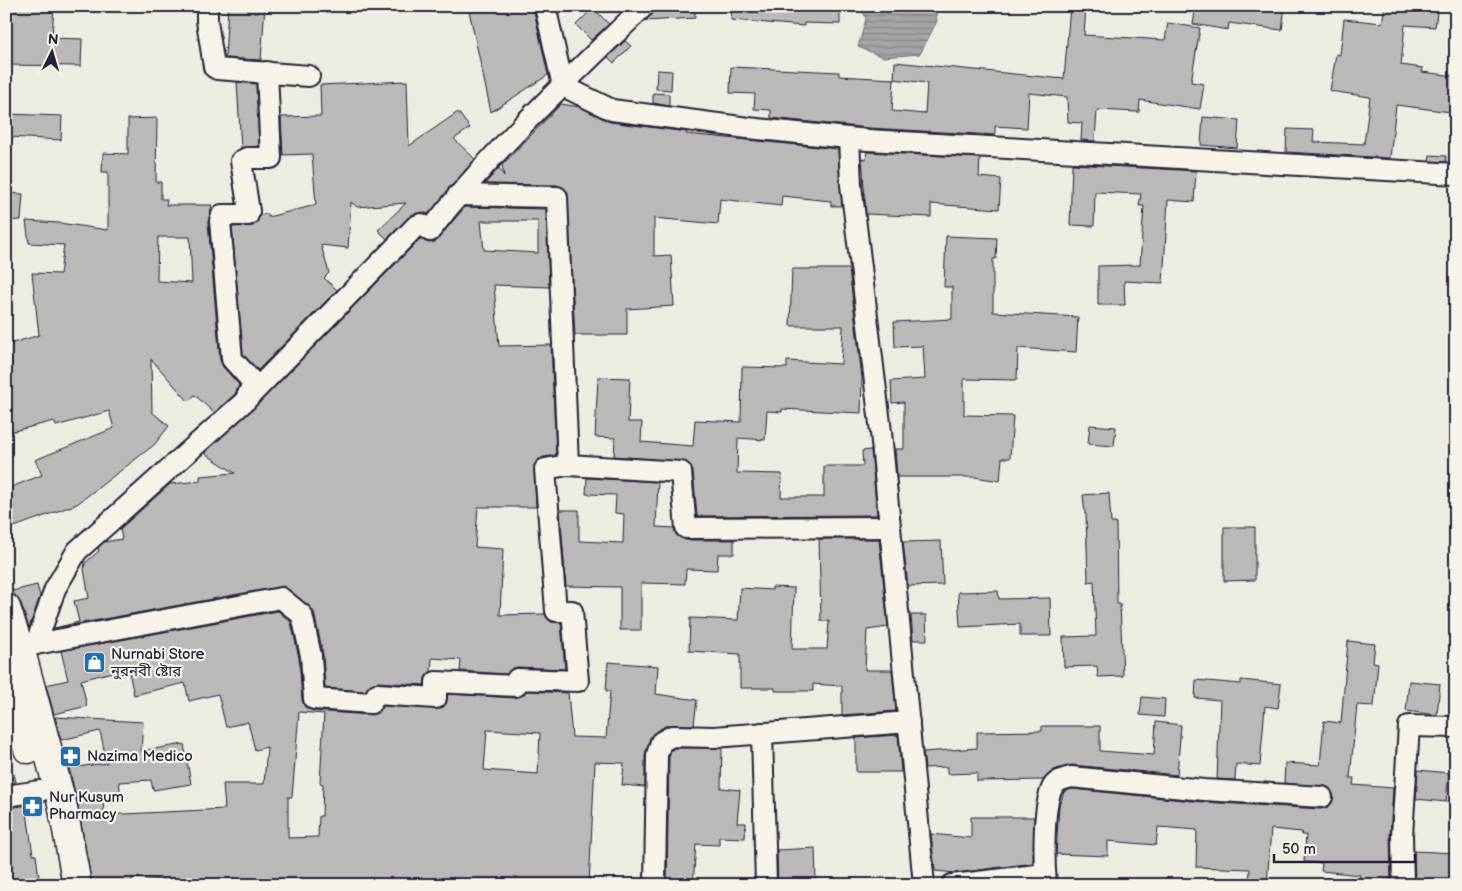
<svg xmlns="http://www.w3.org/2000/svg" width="1462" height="891" font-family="'Balsamiq Sans','Noto Sans Bengali',sans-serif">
<defs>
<pattern id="water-rules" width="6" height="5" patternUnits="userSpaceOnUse" patternTransform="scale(1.25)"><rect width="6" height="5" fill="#a6a3a6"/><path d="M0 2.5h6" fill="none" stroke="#878488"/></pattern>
</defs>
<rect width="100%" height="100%" fill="#eeebe1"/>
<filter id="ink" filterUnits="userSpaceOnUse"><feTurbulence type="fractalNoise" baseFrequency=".02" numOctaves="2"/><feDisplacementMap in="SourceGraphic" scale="10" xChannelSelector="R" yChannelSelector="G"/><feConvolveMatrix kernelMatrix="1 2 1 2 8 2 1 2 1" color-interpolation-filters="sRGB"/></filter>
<g filter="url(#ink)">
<!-- water -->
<polygon fill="url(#water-rules)" stroke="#716f7b" points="861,6 935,6 937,21 920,54 883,57 858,47 866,19"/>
<!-- building -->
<g fill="#bbb8b7" stroke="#22223b" fill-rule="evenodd">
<polygon points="10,6 54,6 52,38 82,39 81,66 6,65 6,28 9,28"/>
<polygon points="228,6 265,6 261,60 225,58"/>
<polygon points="468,6 533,6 548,75 491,112"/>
<polygon points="656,6 695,6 695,18 645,21 653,14"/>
<polygon points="732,6 840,6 840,24 804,23 804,26 731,20"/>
<polygon points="1070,6 1086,6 1084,35 1165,40 1168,23 1200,28 1191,82 1204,84 1200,109 1140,100 1139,112 1097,110 1095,141 1081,140 1082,123 1068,122 1067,97 1029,93 1027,128 995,126 995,135 869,128 771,118 771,110 754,109 755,94 730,93 731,67 839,72 839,76 894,79 892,111 925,114 927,83 894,79 895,62 1064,79"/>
<polygon points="1196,6 1285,6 1282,30 1229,23 1228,30 1193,24"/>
<polygon points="1385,6 1438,6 1435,27 1405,25 1401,65 1423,68 1422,72 1455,76 1451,112 1396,105 1390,158 1286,152 1287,129 1314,130 1313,142 1364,144 1370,97 1330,91 1336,54 1340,55 1344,19 1382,23"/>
<polygon points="593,8 609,24 591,40 576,25"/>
<polygon points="625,41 631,46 614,63 608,57"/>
<polygon points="657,70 672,71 671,90 656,89"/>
<polygon points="407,81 409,146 458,112 470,128 454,139 475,159 428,214 422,212 411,215 387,239 378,230 406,203 357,207 351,202 348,248 321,245 329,273 324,278 337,290 258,370 243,354 232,227 253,226 257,222 260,215 268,214 268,217 316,205 312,154 283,155 281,117 321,116 320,85"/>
<polygon points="237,82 256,84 259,146 241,148"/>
<polygon points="653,93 669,94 669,106 653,103"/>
<polygon points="561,104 580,107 610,122 687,132 686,134 838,149 842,206 831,206 831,201 782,196 781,206 720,199 718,224 654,218 654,256 671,255 674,306 627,309 627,335 575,335 567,191 557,185 485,184 499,168 504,176 502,165"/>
<polygon points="6,114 62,116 61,140 9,137 10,128 6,128"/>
<polygon points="1203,117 1239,120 1237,148 1201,145"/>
<path d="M157,118L156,182H161V199H167L166,205H212L208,222L220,360L223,367L239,385L235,394L214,413L195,395L188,401L151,359L152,412L169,426L154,445L77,504L6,530V489L42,475L35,460L114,428L109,411L56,426L54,421L6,433V345L39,335L32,273L60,274L64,245L29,243L26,221L59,223L108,230V172H102L103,153L128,154V119ZM158,237H190L192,283L157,281Z"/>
<polygon points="867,152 980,158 979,177 1001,179 999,209 931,204 931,217 866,214 862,158 866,159"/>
<polygon points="1430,155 1446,156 1446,162 1429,161"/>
<polygon points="1072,164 1196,171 1194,202 1168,200 1163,283 1124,281 1125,305 1098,305 1098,266 1140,265 1144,206 1139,206 1141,194 1095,192 1094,226 1070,225"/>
<polygon points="6,193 23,194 21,220 6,221"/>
<path d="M465,207L546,209L549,287L494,285L499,346L551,345L556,455L543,457L534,465L536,507H478L475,547L503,549L500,615L545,614L551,622L561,623L565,669L517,667L511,669L507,674L460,671L461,660L432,658L431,672L426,676L424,685L378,682L371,684L365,691L325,688L323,654L314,612L309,606L284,586L55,628L79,622L74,601L89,598L84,569L85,563L99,551L98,548L104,542L122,539L120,529L170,484L200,481V476L235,473L204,453L253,409L420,239L428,243L435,242ZM481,221H538V253L484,250Z"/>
<polygon points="946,236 997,238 996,259 993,259 993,312 1078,317 1076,352 1018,348 1017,380 964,379 964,415 1013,416 1010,458 1002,458 1000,481 975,477 897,477 895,449 904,449 904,402 892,403 891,381 925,379 923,346 895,347 894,322 952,319 952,287 944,287"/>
<polygon points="792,269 849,269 862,378 861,413 782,409 782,412 767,411 765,440 738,438 737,473 782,474 781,497 824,497 824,466 863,466 862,451 871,450 877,515 697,516 693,471 687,462 614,456 615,438 595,437 598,377 630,378 628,422 642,422 641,442 693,446 695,420 741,422 742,367 787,368 787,361 841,364 843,326 790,326"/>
<polygon points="1090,425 1116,427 1114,446 1088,444"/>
<polygon points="587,478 658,482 656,527 674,528 676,535 686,540 734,540 734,554 718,554 717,570 686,569 685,584 641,583 641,630 620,630 620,587 566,586 560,510 579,510 579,541 623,543 624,514 615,513 616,495 586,494"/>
<polygon points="1109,493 1111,523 1116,523 1117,604 1120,604 1123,676 1098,677 1097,666 1064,667 1063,637 1096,636 1094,581 1088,582 1086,514 1085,514 1083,495"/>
<polygon points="1224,527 1255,527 1255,580 1224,581"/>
<polygon points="819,539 879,539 888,627 867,630 865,670 892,670 896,711 842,715 842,686 813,684 813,691 775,691 775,688 740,688 740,654 689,651 690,618 738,620 740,588 772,590 772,587 794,588 792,649 827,649 829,621 821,621"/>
<polygon points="941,541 943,585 908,586 903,542"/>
<polygon points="37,585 40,596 29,628 21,603 12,591"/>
<polygon points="998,591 999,599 1050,598 1051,636 1020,636 1020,624 960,627 958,592"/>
<path d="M278,611L291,622L299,658L302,700L304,706L313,711L370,715L377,713L383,706L441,709L446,704L448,694L515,698L521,696L526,691L568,693L572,737L606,738L610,691H606L608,662L658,666L656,694L697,700L694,725H667L655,732L650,738L645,755V787L622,785L624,763L595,762L589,885H165V880L132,878V882L92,885L77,800L69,768L107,763L100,731L61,740L55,717L143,722L141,751L184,744L191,784L153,790L151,780L119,782L121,796L103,799L104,815L225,809L223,784H264L267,747L255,750L248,722L226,727L218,694L189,701L185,683L134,695L128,668L81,680L87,706L54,714L46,685L68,680L61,651ZM299,712L324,714L320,783L323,784L322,816H319L318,837L288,838V797H292ZM487,730L540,733L538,774L484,770Z"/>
<polygon points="911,615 926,615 927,640 913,640"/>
<polygon points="1348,641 1375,644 1373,662 1378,663 1374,706 1357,705 1350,778 1354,778 1353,785 1393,788 1390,835 1391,880 1384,880 1383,884 1359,882 1360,875 1321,871 1322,863 1304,862 1306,835 1301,835 1302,832 1271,829 1267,885 1249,885 1250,869 1196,867 1197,830 1158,827 1156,845 1108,841 1108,856 1056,854 1059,806 1064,792 1072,789 1203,802 1321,809 1328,807 1334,797 1328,787 1284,783 1285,763 1320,765 1324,721 1341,723"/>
<polygon points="1196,680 1241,684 1241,680 1281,684 1278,708 1265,706 1260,766 1236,764 1235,780 1217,779 1220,700 1195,698"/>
<polygon points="1409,681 1440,684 1437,715 1406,711"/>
<polygon points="1142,697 1165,699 1164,717 1140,715"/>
<polygon points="1156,722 1181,725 1177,775 1072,765 1054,770 1043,780 977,781 977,773 947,774 947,767 925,768 923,752 977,748 977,732 1042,731 1042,726 1100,726 1100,751 1154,755"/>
<polygon points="898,735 901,772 856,772 856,738"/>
<polygon points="675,748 722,748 721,788 740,790 737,823 746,823 745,838 719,837 719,845 696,844 693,885 667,885 669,757 671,750"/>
<polygon points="1418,770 1449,773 1446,802 1416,799"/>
<polygon points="14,774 16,782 6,784 6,775"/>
<polygon points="21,806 26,806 33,855 36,855 40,885 6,885 6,840 12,839 8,808"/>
<polygon points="971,817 1034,817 1033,863 956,873 935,871 931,834 971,838"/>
<polygon points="815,848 816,882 778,884 777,850"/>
<polygon points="1414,851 1456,853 1456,883 1415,881"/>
</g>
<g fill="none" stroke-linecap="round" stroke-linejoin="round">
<defs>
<g id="minor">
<polyline points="207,6 207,21 214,67 217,69 309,76"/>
<polyline points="545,6 563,86 612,110 748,128 868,140 1456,174"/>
<polyline points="849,138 851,185 881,432 924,885"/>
<polyline points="245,401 252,386 250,379 232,359 220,221 222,215 248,215 249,211 241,161 247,158 271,158 267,72"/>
<polyline points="568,465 681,472 686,528 890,527"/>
<path d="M36,644L55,589L77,551L245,401L416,226L421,224L430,231C493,149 570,78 644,6"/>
<polyline points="6,653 36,644 281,598 302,615 311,656 314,699 371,703 377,694 436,698 436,682 516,686 517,679 578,681 572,611 556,611 545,469 568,465 557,197 458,195"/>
<polyline points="762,733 766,885"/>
<polyline points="6,796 40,791"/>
<polyline points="655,884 657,755 661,742 672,736 714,737 909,722"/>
<polyline points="952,885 1045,874"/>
<path d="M1046,885C1044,863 1042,801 1054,785C1059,779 1065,779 1071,777L1204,790L1322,797"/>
<polyline points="1403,885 1402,835 1409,726 1456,727"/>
</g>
<g id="highway">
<polyline points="6,608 23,659 62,803 77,885"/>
<polyline points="6,673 28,749"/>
</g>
</defs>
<!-- minor casing -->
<use href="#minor" stroke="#22223b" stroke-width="24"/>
<!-- highway casing -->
<use href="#highway" stroke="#22223b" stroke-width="31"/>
<!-- minor -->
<use href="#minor" stroke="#f7f3e8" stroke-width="20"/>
<!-- highway -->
<use href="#highway" stroke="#f7f3e8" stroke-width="28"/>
</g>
</g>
<!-- icons -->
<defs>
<symbol id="shop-square" viewBox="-11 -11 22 22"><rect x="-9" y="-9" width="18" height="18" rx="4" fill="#1f6fb2" stroke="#f7f3e8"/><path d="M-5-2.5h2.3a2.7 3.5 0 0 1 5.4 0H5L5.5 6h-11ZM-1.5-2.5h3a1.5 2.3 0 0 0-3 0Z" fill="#fff"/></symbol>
<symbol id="pharmacy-square" viewBox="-11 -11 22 22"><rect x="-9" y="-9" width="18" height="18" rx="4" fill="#1f6fb2" stroke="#f7f3e8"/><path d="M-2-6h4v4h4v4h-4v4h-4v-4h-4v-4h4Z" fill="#fff"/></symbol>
</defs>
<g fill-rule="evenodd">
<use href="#shop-square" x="82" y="650" width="25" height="25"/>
<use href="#pharmacy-square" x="58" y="744" width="25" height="25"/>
<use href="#pharmacy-square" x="20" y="794" width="25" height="25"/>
</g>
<g text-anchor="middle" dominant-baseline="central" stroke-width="4.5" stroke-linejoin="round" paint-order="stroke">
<!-- poi labels -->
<g font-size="15" fill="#22223b" stroke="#f7f3e8" text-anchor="start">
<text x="111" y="654">Nurnabi Store<tspan x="111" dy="17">নুরনবী ষ্টোর</tspan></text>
<text x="87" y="756">Nazima Medico</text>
<text x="49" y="797">Nur Kusum<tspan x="49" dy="17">Pharmacy</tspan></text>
</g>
</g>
<!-- margin -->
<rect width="1462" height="891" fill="none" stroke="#f7f3e8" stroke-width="25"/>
<rect x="12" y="12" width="1437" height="866" fill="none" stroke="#22223b" stroke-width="2" filter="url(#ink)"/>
<!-- north arrow -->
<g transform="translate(52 52) rotate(5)" stroke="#f7f3e8" stroke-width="4" paint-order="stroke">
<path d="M0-4L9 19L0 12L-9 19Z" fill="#22223b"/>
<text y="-8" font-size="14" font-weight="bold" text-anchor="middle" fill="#22223b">N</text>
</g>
<!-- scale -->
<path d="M1274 854v8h141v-8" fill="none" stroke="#22223b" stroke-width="2.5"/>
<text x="1282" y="854" font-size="15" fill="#22223b" stroke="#f7f3e8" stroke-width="4" paint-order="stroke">50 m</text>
</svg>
